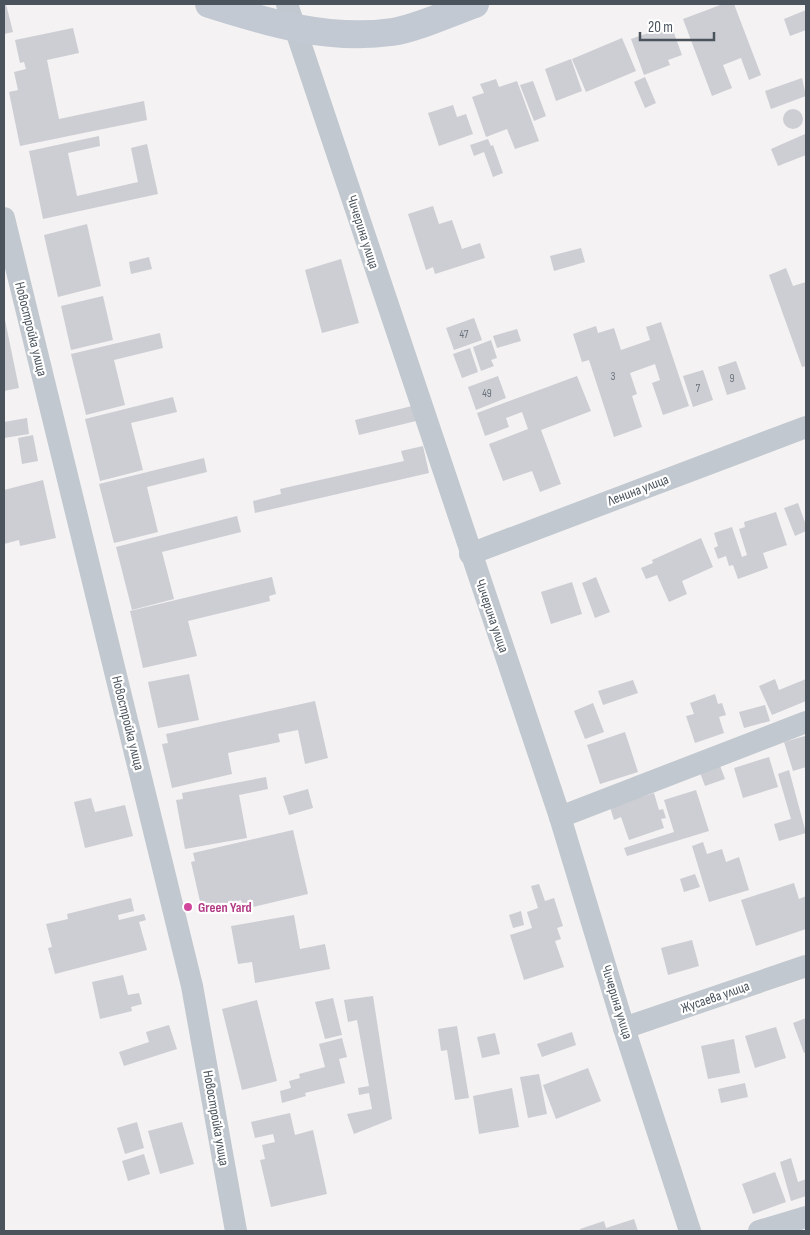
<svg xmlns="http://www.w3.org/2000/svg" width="810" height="1235" font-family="'Sofia Sans Condensed',sans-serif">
<rect width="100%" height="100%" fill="#f4f2f2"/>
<!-- building -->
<g fill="#ccced4">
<polygon points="4,4 6,4 13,32 4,34"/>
<polygon points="723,4 734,4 761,75 749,80 741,58 723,65 732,88 712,96 683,19"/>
<polygon points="806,10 806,30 790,36 784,19"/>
<polygon points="671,25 682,55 668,60 670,65 644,75 631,39"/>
<polygon points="73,28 79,53 47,60 59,119 144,101 147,120 20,146 9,92 18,90 14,72 26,69 24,62 20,63 15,40"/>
<polygon points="622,38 636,71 586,92 572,59"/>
<polygon points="571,59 582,91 556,101 545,69"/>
<polygon points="645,77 656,103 645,108 634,82"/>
<polygon points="802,78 806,96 771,109 765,91"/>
<polygon points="496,79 499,87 517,81 539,141 515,149 507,129 486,137 472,97 484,93 480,84"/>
<polygon points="533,81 546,116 534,121 520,85"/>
<polygon points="453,105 457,117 466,114 473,134 439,146 428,113"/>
<circle cx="793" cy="119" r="10"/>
<polygon points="805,134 806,155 778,166 771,149"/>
<polygon points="99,136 100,146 68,153 77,196 138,182 131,148 147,144 158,194 43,219 29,151"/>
<polygon points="488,139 491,146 493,145 503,173 493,177 484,152 474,156 470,145"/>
<polygon points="433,206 439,224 452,220 462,249 480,243 485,258 435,274 433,267 426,270 408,214"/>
<polygon points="87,224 101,286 58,297 44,235"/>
<polygon points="581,248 585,262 554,271 550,256"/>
<polygon points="149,257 152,269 131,274 129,262"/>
<polygon points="341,259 359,323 322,333 305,270"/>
<polygon points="786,268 793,286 806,282 806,366 802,367 769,275"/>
<polygon points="103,296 113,340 71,350 61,306"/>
<polygon points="4,315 19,388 4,391"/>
<polygon points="474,318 482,340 454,350 446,328"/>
<polygon points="661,322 689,406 663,415 652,383 660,380 655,364 630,373 637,394 632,396 642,427 614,437 589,360 582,362 573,334 596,326 598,333 614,328 621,350 650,340 646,327"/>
<polygon points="517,329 521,341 497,348 493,336"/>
<polygon points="160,333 163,348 114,360 125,405 86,415 71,354"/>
<polygon points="491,340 497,358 491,360 494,366 481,371 473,347"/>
<polygon points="470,348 478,372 462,378 453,354"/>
<polygon points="736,361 746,389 727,395 718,367"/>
<polygon points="703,370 713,400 693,407 683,376"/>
<polygon points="498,376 506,398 476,410 468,387"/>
<polygon points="577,376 591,411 541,430 561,484 540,492 532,471 503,481 489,444 528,429 522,412 506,418 509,427 485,436 477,413"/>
<polygon points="173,397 177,412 131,423 143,470 100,481 85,419"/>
<polygon points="412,406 416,421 359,435 355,420"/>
<polygon points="27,418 29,434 4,438 4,422"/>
<polygon points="33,435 38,461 22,464 18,438"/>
<polygon points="423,446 429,473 255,513 253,501 281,494 280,489 404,461 401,451"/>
<polygon points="204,458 207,472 147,487 158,532 114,543 99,484"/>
<polygon points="43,480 56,538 20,546 19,540 4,544 4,490"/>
<polygon points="798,503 806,525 806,531 795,536 784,508"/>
<polygon points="776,512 787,545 763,553 768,568 738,579 733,565 729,566 726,556 718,559 714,548 718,546 714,533 732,527 742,557 747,555 739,529 745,527 744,522"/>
<polygon points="237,516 241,532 162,552 174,599 132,610 116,547"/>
<polygon points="701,538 713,567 682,581 687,594 669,602 657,575 646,579 641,568 653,563 652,560"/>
<polygon points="272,577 276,594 269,596 270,601 188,621 197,656 143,668 130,611"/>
<polygon points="596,577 610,612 595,618 582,583"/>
<polygon points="572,582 582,614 551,624 541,592"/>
<polygon points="189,674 199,720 158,728 148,682"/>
<polygon points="775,679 779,690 806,679 806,701 772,715 759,686"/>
<polygon points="633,680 638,693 603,705 598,691"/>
<polygon points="715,694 718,704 722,703 726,715 719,717 724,733 695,743 686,716 694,714 690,703"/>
<polygon points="315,701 328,758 305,764 298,730 278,734 280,742 228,753 232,774 172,788 162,744 168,743 166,734"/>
<polygon points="593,703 604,732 585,739 574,711"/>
<polygon points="765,705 770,721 744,728 739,712"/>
<polygon points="625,732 638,772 600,784 587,745"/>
<polygon points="805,736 806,767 793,771 784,742"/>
<polygon points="769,757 778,787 743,798 734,768"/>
<polygon points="719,763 725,779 705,786 699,770"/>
<polygon points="789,770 806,833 779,841 774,824 791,819 778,774"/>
<polygon points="266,777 268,789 239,795 247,838 185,849 176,800 183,799 182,793"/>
<polygon points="308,789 313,808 289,815 283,796"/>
<polygon points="696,790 709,831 627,856 624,848 674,832 664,800"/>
<polygon points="654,793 659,810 663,809 666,818 661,819 664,828 629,840 621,817 614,820 610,807"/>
<polygon points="91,798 95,812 125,805 133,836 85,848 74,802"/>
<polygon points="293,830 308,894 244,909 241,900 202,910 191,862 195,861 193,853"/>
<polygon points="703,842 707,854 722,849 726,862 739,857 749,890 709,902 692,846"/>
<polygon points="695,874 700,887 684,892 680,879"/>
<polygon points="794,883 799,899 806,896 806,929 756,946 741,900"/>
<polygon points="539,884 545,901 554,898 563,926 557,928 561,939 555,941 564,967 524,980 510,935 532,928 527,912 538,908 531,886"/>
<polygon points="131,898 134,911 118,915 119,920 144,914 146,920 139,922 147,950 55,974 48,948 52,947 46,924 68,919 67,914"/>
<polygon points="521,911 524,925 513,928 509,915"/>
<polygon points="294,915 300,949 325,944 330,969 255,983 252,962 238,964 231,926"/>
<polygon points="692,940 699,966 668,975 661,948"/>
<polygon points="123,975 128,995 139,993 142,1004 131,1007 132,1011 100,1019 92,982"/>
<polygon points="373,996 392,1119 354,1134 347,1114 372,1109 369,1093 359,1095 358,1088 369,1086 357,1020 348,1022 344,1000"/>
<polygon points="333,998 342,1035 325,1039 315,1002"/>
<polygon points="257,1000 277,1081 242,1090 222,1009"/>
<polygon points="806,1018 806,1052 804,1053 793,1023"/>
<polygon points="169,1025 177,1049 124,1066 119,1052 149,1042 146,1032"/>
<polygon points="457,1026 469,1098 455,1100 447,1050 441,1051 438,1029"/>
<polygon points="776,1027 786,1058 755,1068 745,1036"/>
<polygon points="572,1032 576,1045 542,1057 537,1044"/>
<polygon points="495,1033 500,1054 482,1058 477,1037"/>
<polygon points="342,1038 347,1057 339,1059 345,1083 305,1093 306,1096 282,1103 280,1091 291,1088 289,1081 300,1078 299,1074 325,1067 319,1044"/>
<polygon points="734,1039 740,1073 708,1079 701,1046"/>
<polygon points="588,1068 601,1101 556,1119 543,1085"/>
<polygon points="539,1074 547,1114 528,1118 520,1077"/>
<polygon points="745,1083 748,1097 721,1103 718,1089"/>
<polygon points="512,1088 519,1127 479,1134 473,1096"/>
<polygon points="290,1113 295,1135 313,1130 327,1194 271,1207 260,1160 265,1159 262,1145 275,1142 273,1134 255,1138 251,1122"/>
<polygon points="137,1122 144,1148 125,1154 117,1128"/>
<polygon points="182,1122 194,1164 160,1174 148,1131"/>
<polygon points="144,1154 150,1174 128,1181 122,1161"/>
<polygon points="791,1158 798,1182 806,1179 806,1196 791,1201 780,1162"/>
<polygon points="775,1172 786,1202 753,1214 742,1184"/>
<polygon points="634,1219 638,1231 581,1231 580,1229 604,1221 606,1228"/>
</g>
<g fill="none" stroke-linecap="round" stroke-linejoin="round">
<!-- street -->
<g stroke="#c1c8cf" stroke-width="22">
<polyline points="287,4 560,817 624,1028 690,1231"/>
<polyline points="4,218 192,986 236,1231"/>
<polyline points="470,554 806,427"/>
<polyline points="560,817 806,722"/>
<polyline points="624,1028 806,966"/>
<polyline points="759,1231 806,1217"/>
</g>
<!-- secondary -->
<path stroke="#c2c9d3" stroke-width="28" d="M209,4C269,23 329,41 392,32C415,29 452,12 475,4"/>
</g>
<!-- markers -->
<circle fill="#d1479c" stroke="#fff" stroke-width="2" cx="188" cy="907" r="5"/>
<g text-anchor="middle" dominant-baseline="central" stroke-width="4.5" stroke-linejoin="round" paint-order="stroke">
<!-- number labels -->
<g font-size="11" fill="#6b727b">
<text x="464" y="334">47</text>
<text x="613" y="376">3</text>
<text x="732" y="378">9</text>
<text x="698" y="388">7</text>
<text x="487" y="393">49</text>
</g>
<!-- street labels -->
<g font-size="14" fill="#4b545d" stroke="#fff">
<text transform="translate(363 232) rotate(72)">Чичерина улица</text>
<text transform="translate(31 329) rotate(76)">Новостройка улица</text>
<text transform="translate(638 490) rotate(-21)">Ленина улица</text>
<text transform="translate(492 616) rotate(71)">Чичерина улица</text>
<text transform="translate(128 723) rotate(76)">Новостройка улица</text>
<text transform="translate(715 997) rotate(-19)">Жусаева улица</text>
<text transform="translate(617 1002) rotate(73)">Чичерина улица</text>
<text transform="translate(216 1118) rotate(80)">Новостройка улица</text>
</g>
<!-- hotel labels -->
<g font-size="14" font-weight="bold" fill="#b23c85" stroke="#fff" text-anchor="start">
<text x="198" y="907">Green Yard</text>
</g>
</g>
<!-- border -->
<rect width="810" height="1235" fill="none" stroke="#4b545d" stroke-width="10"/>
<!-- scale -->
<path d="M640 32v8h74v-8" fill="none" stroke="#4b545d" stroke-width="2.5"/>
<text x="648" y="32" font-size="15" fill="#4b545d" stroke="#ffffff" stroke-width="4" paint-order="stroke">20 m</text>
</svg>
